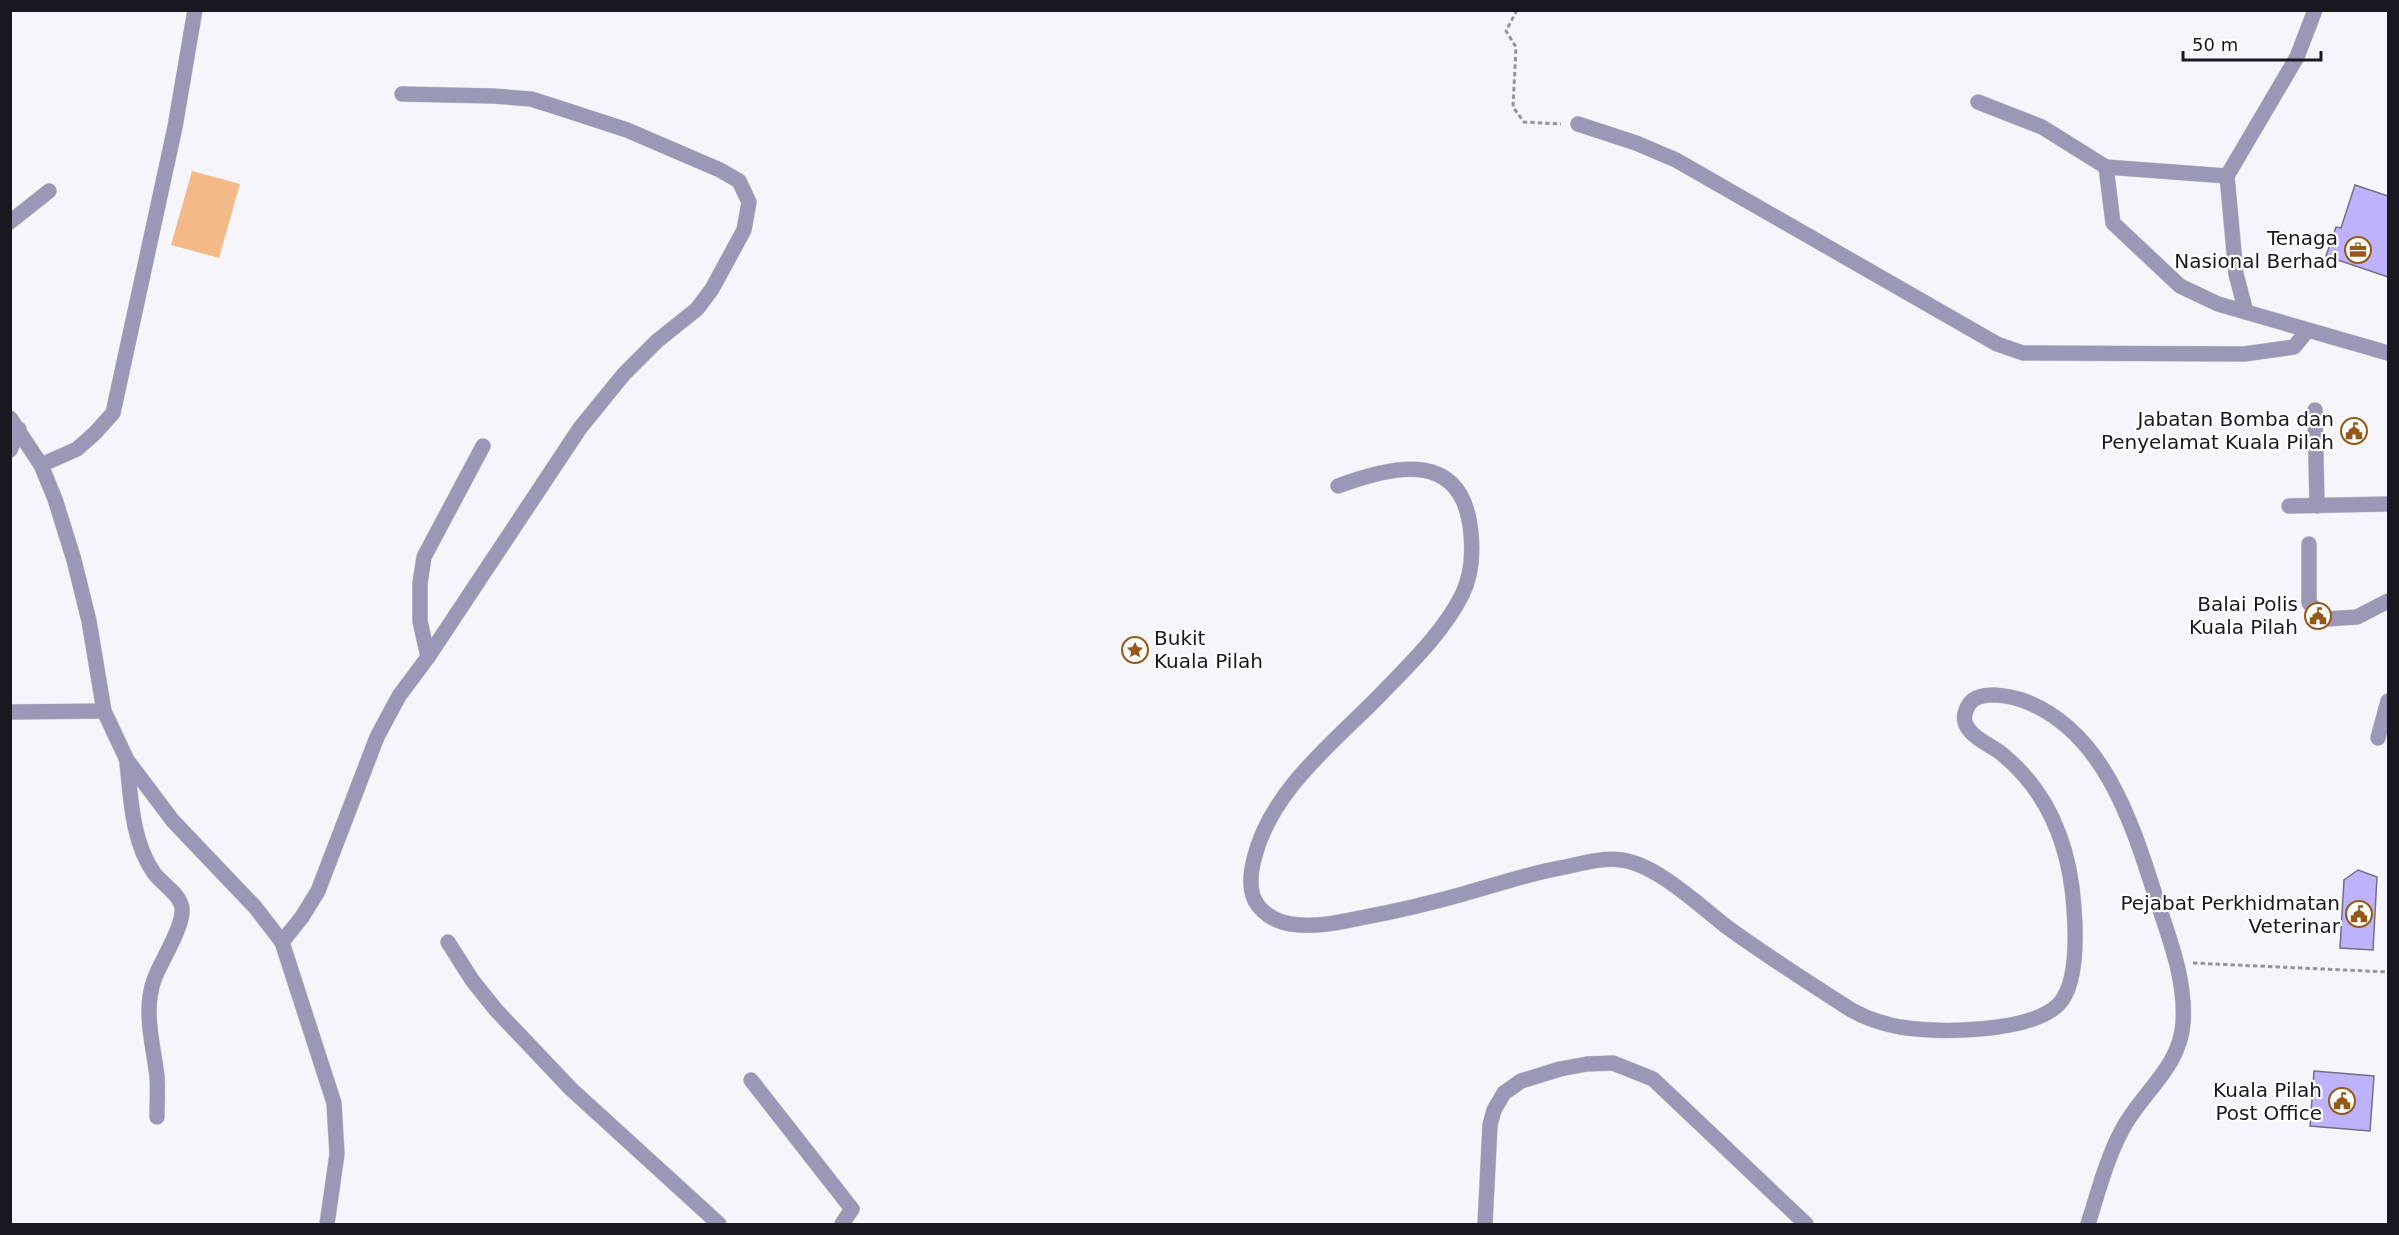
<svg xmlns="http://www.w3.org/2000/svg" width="2399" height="1235" font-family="'DejaVu Sans',sans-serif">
<rect width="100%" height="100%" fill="#f6f5fb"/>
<!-- green -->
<polygon fill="#f3ba87" points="192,171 240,184 219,258 171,245"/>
<!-- building -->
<g fill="#bfb2fc" stroke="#726f85" stroke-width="1.5">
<polygon points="2355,185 2388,196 2388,277 2326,256 2336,227 2341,228"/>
<polygon points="2358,870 2377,877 2373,950 2340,948 2344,880"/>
<polygon points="2314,1071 2374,1076 2370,1131 2310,1126"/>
</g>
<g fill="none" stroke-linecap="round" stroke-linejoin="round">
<defs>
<g id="minor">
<polyline points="1978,102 2042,127 2106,167 2113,223 2180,286 2218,304 2388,353"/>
<polyline points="1578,124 1636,143 1676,160 1997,344 2023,353 2244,354 2294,347 2307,331"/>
<polyline points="2106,167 2227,176"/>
<polyline points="10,222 49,191"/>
<polyline points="2246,312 2236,274 2227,176 2297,57 2315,10"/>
<polyline points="2315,410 2317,506"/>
<polyline points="10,418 41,465 55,499 74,560 89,621 104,711 127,760 173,821 255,907 282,942 334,1103 337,1154 327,1224"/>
<polyline points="10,450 19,429"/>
<polyline points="41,465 77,449 95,433 113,413 175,127 195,10"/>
<path d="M1338,486C1397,464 1464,450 1471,534C1473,555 1472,575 1462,595C1444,631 1411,663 1383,692C1336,741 1271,789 1254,859C1251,871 1249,884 1253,896C1258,911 1275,922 1291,924C1316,928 1341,922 1365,917C1398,911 1431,903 1463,894C1495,885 1527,874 1560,868C1580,864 1602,857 1622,860C1657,865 1699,905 1727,927C1764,954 1803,979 1842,1004C1859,1016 1878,1023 1900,1027C1939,1033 2028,1033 2058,1005C2078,985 2076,935 2074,908C2070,848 2050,793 2002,754C1991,745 1969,737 1965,722C1963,715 1967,705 1973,700C1985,691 2009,696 2022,700C2105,730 2133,826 2157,901C2170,940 2186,981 2183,1023C2180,1068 2141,1093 2122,1130C2106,1160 2098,1193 2088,1224"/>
<polyline points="2289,506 2388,504"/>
<polyline points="2309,544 2309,603 2326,619 2357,617 2388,601"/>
<polyline points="428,657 420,621 420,583 424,557 483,446"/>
<polyline points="10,712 104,711"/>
<polyline points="2378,738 2388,701"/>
<path d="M127,763C131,799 132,842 154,873C161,883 177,892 181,904C188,921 160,962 154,980C143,1011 153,1044 157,1076C158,1089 157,1103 157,1117"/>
<polyline points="282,942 302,917 318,891 377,737 399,696 428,657 580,428 624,374 657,341 697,309 712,289 744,230 749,202 739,181 720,170 627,130 547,104 531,99 493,96 402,94"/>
<polyline points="448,942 472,980 496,1010 571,1089 719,1224"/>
<polyline points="751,1080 852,1209 842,1224"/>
<polyline points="1485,1224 1490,1125 1494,1110 1504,1093 1521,1081 1560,1069 1587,1064 1613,1063 1653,1079 1806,1224"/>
</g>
</defs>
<!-- minor casing -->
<use href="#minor" stroke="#d3d1d8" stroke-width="16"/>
<!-- path -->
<g stroke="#95949b" stroke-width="3" stroke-dasharray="4.5 3" stroke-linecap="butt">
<polyline points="1517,10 1506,31 1516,47 1513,107 1524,122 1561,124"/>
<polyline points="2193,963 2388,972"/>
</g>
<!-- minor -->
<use href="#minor" stroke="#9b97b7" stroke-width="15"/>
</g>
<!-- icons -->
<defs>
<symbol id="office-ring" viewBox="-11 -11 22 22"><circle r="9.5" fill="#fff" stroke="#945918" stroke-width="1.5"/><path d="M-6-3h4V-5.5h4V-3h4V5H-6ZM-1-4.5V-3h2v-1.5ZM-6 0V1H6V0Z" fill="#945918"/></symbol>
<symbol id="civic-ring" viewBox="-11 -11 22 22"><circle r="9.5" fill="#fff" stroke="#945918" stroke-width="1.5"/><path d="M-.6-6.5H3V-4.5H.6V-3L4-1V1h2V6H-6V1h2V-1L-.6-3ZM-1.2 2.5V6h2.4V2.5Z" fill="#945918"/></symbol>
<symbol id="sight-ring" viewBox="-11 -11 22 22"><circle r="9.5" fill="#fff" stroke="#945918" stroke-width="1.5"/><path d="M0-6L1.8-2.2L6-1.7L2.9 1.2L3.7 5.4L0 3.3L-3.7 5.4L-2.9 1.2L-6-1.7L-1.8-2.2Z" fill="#945918"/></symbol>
</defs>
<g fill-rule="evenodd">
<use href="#office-ring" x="2343" y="235" width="30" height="30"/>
<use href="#civic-ring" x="2339" y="416" width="30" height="30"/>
<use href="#civic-ring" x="2303" y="601" width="30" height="30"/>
<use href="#sight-ring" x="1120" y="635" width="30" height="30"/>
<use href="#civic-ring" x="2344" y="899" width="30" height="30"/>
<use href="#civic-ring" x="2327" y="1086" width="30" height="30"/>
</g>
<g text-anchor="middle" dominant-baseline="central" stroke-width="4.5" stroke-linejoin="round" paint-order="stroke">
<!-- poi labels -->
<g font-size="20" fill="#191720" stroke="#fff" text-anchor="end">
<text x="2338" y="238">Tenaga<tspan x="2338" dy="23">Nasional Berhad</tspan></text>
<text x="2334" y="419">Jabatan Bomba dan<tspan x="2334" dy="23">Penyelamat Kuala Pilah</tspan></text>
<text x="2298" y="604">Balai Polis<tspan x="2298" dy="23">Kuala Pilah</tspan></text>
<text x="1154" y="638" text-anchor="start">Bukit<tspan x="1154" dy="23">Kuala Pilah</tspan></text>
<text x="2340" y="903">Pejabat Perkhidmatan<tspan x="2340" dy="23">Veterinar</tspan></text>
<text x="2322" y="1090">Kuala Pilah<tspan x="2322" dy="23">Post Office</tspan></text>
</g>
</g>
<!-- border -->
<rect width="2399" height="1235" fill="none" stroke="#191720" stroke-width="24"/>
<!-- scale -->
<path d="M2183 51v9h138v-9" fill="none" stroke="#191720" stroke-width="3"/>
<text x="2192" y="51" font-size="18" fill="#191720" stroke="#ffffff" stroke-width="4.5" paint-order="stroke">50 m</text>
</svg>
